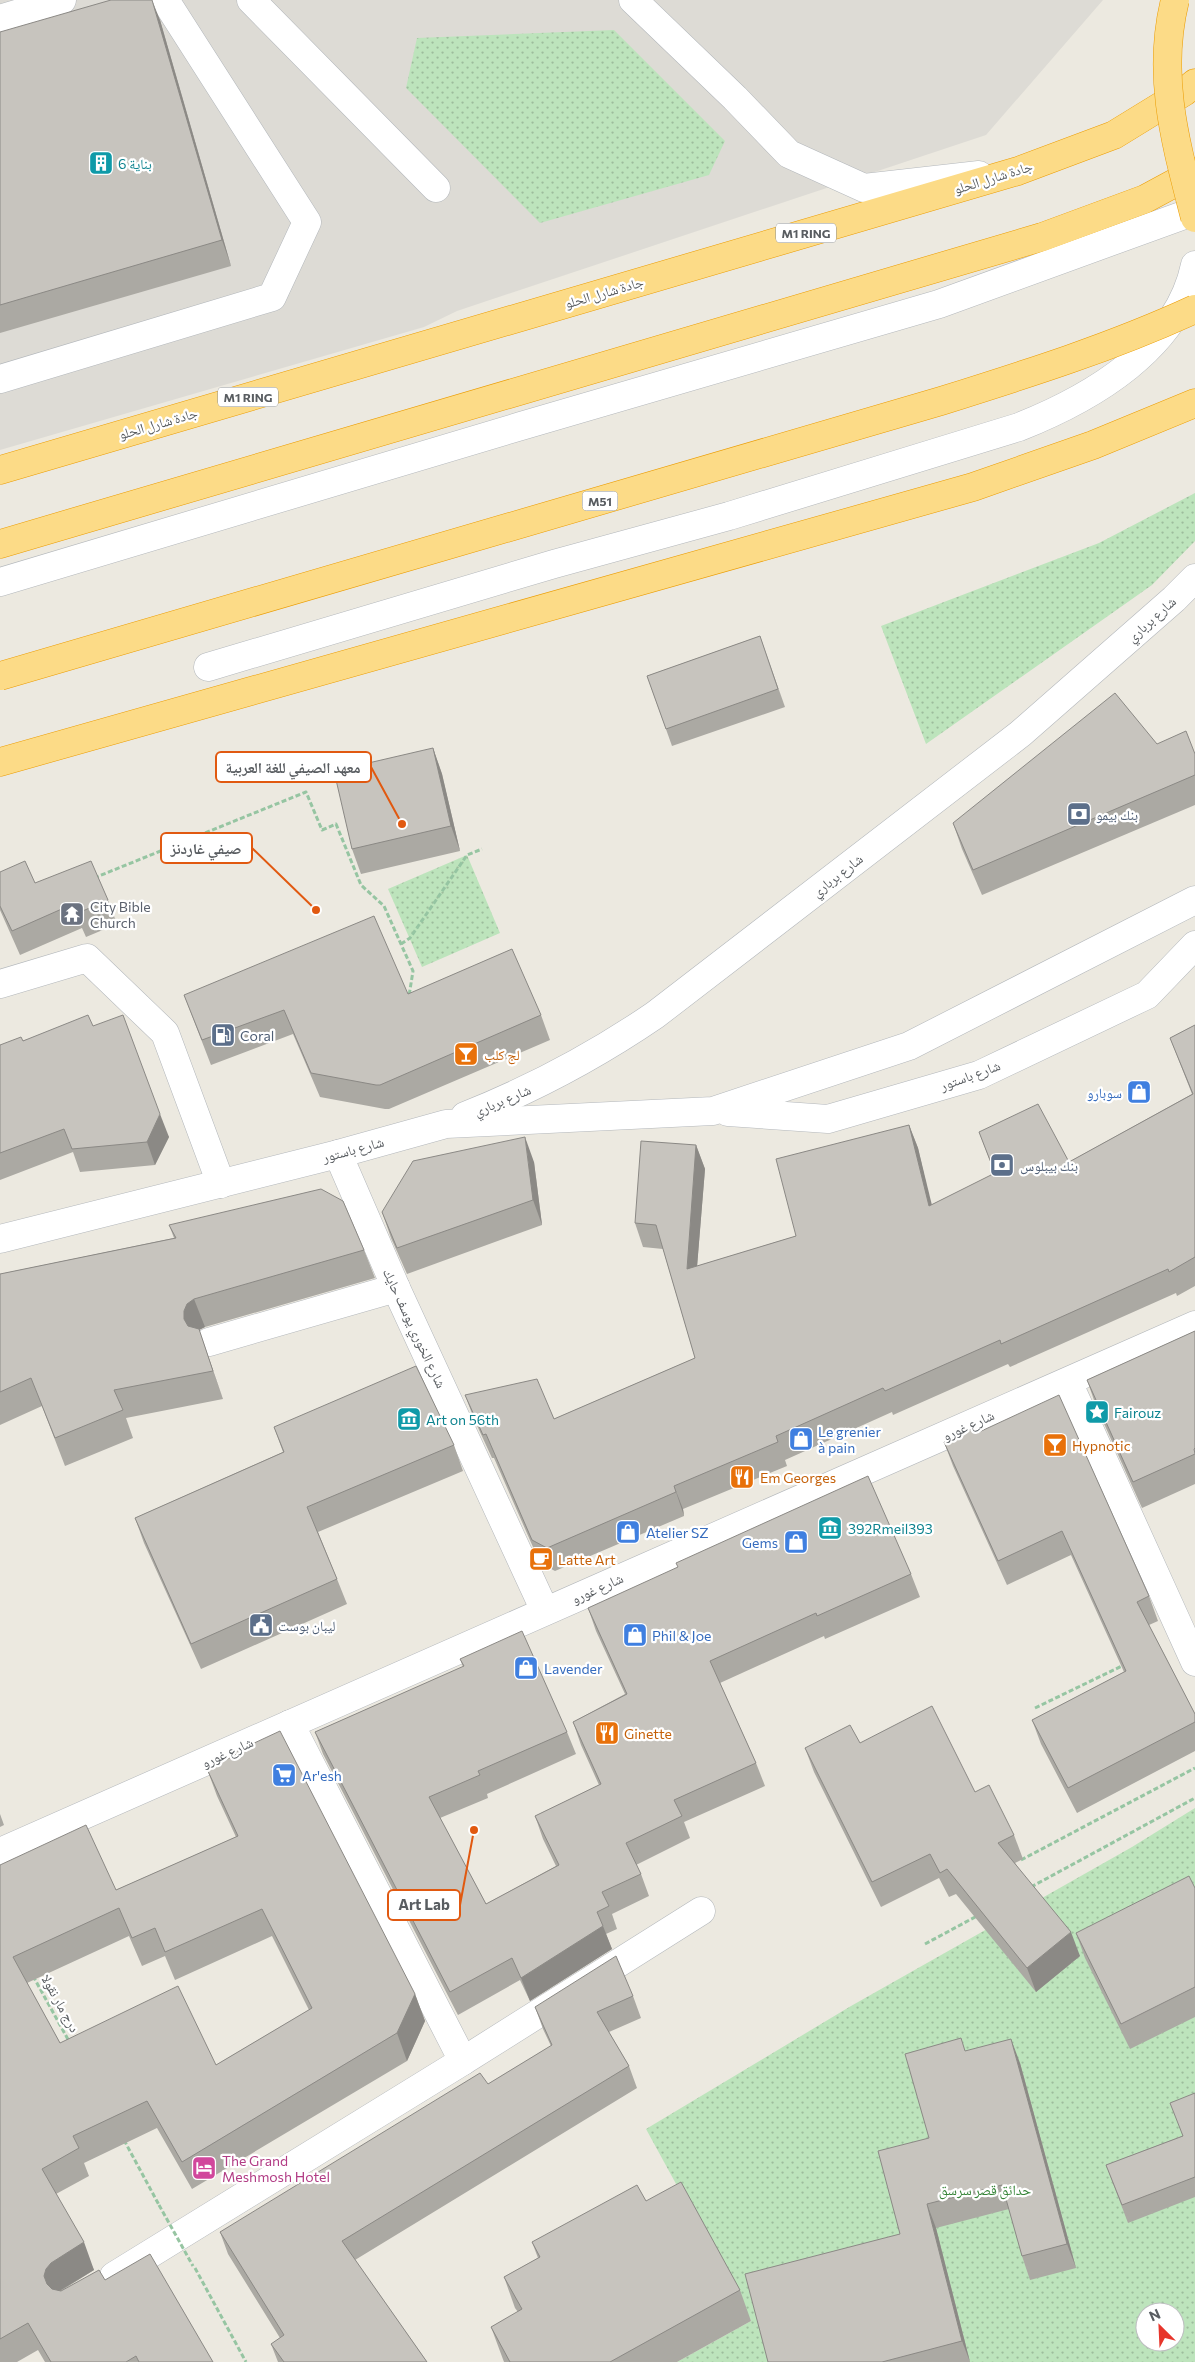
<svg xmlns="http://www.w3.org/2000/svg" width="1195" height="2362" font-family="Commissioner,'Noto Naskh Arabic',sans-serif">
<defs>
<pattern id="green-dots" width="8" height="8" patternUnits="userSpaceOnUse" patternTransform="scale(1.25)"><rect width="8" height="8" fill="#bde4bc"/><path d="M2 2h.1M6 6h.1" fill="none" stroke="#9dbc9c" stroke-width="1.8" stroke-linecap="round"/></pattern>
</defs>
<rect width="100%" height="100%" fill="#ece9e0"/>
<!-- industrial -->
<polygon fill="#dddbd5" points="0,0 1103,0 986,135 457,311 424,327 0,450"/>
<!-- green -->
<g fill="url(#green-dots)" fill-rule="evenodd">
<polygon points="614,30 725,141 709,175 540,223 406,88 417,38"/>
<polygon points="1195,493 1195,541 1152,585 926,744 881,626 1099,543"/>
<polygon points="467,855 500,933 422,967 388,889"/>
<path d="M1195,1808V2362H677L751,2321L646,2129L851,2006L1132,1847ZM1145,2312H1175V2342H1145Z"/>
</g>
<g fill="none" stroke-linecap="round" stroke-linejoin="round">
<defs>
<g id="minor">
<polyline points="251,0 436,188"/>
<polyline points="633,0 735,98 789,154 864,188 979,175"/>
<polyline points="0,19 62,0"/>
<polyline points="0,379 272,297 307,222 165,0"/>
<polyline points="0,582 521,426 939,304 1195,211"/>
<path d="M208,667L554,564L729,516L1019,427C1092,398 1178,348 1195,265"/>
<polyline points="0,984 87,958 165,1033 221,1184"/>
<polyline points="728,1112 828,1119 979,1075 1147,995 1195,945"/>
<path d="M465,1116C533,1089 595,1056 655,1015L1020,734L1174,599L1195,578"/>
<polyline points="338,1154 396,1288 545,1611"/>
<polyline points="0,1239 338,1154 446,1124 713,1111 909,1046 1195,900"/>
<polyline points="209,1342 396,1288"/>
<polyline points="1068,1382 1195,1662"/>
<polyline points="0,1852 1195,1325"/>
<polyline points="463,2061 701,1911"/>
<polyline points="114,2276 463,2061 290,1724"/>
</g>
<g id="highway">
<polyline points="0,470 1018,171 1114,135 1184,92 1195,83"/>
<polyline points="0,544 1042,237 1145,199 1195,172"/>
<polyline points="0,762 973,487 1093,445 1195,403"/>
</g>
</defs>
<!-- minor casing -->
<use href="#minor" stroke="#b3b7bb" stroke-width="29"/>
<!-- highway casing -->
<use href="#highway" stroke="#eb9c02" stroke-width="29"/>
<!-- path -->
<g stroke="#96c5a2" stroke-width="3" stroke-dasharray="5 2.5" stroke-linecap="butt">
<polyline points="94,878 306,792 322,830 336,824 361,885 384,906 413,971 409,996"/>
<polyline points="401,944 410,938 467,855 482,849"/>
<polyline points="1035,1708 1124,1665"/>
<polyline points="1021,1860 1195,1768"/>
<polyline points="1031,1887 1195,1798"/>
<polyline points="925,1944 977,1916"/>
<polyline points="33,1976 70,2043"/>
<polyline points="124,2140 159,2205"/>
<polyline points="195,2268 246,2362"/>
</g>
<!-- minor -->
<use href="#minor" stroke="#fff" stroke-width="28"/>
<!-- highway -->
<use href="#highway" stroke="#fcdb87" stroke-width="28"/>
<defs>
<g id="highway-bridge">
<path d="M1175,0C1156,77 1176,144 1195,218"/>
<path d="M0,676L941,401C1027,374 1113,347 1195,309"/>
</g>
</defs>
<!-- highway-bridge casing -->
<use href="#highway-bridge" stroke="#eb9c02" stroke-width="29" stroke-linecap="butt"/>
<!-- path-bridge -->
<polyline stroke="#96c5a2" stroke-width="3" stroke-dasharray="5 2.5" stroke-linecap="butt" points="159,2205 193,2266"/>
<!-- highway-bridge -->
<use href="#highway-bridge" stroke="#fcdb87" stroke-width="28"/>
</g>
<!-- wall -->
<g fill="#aba9a3" fill-rule="evenodd">
<polygon points="160,20 231,266 0,333 0,32"/>
<polygon points="760,636 785,707 672,746 647,676"/>
<polygon points="1157,744 1195,754 1195,805 982,895 962,849 953,823"/>
<polygon points="433,748 442,774 460,851 361,874 352,849"/>
<polygon points="0,872 35,883 108,900 117,924 86,937 82,928 20,955 0,910"/>
<polygon points="408,994 541,1015 550,1040 389,1109 385,1109 320,1097 293,1034 211,1065 184,995"/>
<polygon points="1195,1025 1195,1286 1177,1296 1176,1293 1010,1367 1008,1364 893,1415 892,1412 785,1460 787,1466 683,1509 684,1516 555,1571 540,1563 494,1458 492,1458 474,1419 465,1395 554,1419 695,1358 663,1249 643,1247 635,1223 696,1145 705,1169 697,1266 796,1236 909,1125 918,1148 931,1205 995,1174 979,1132 1069,1162 1192,1094 1170,1038"/>
<polygon points="93,1026 169,1137 155,1165 80,1172 73,1152 0,1180 0,1045"/>
<polygon points="534,1162 542,1225 407,1274 391,1238 382,1212"/>
<polygon points="169,1225 364,1250 375,1278 205,1327 199,1330 223,1399 126,1418 133,1438 65,1466 42,1406 0,1425 0,1274 174,1238"/>
<polygon points="1195,1331 1195,1484 1142,1508 1096,1406 1087,1380"/>
<polygon points="274,1427 454,1445 463,1471 318,1532 337,1579 347,1604 201,1669 144,1543 135,1518 283,1452"/>
<polygon points="977,1433 1149,1596 1158,1621 1149,1625 1195,1714 1195,1751 1077,1813 1041,1744 1032,1720 1124,1672 1071,1555 1007,1585 953,1466 944,1442"/>
<polygon points="911,1574 920,1597 825,1639 824,1636 720,1683 756,1763 765,1786 684,1822 690,1838 636,1865 641,1874 649,1896 612,1914 617,1929 606,1934 612,1949 530,2001 520,1980 458,2015 323,1754 315,1732 463,1667 460,1659 567,1732 576,1754 487,1794 488,1798 440,1818 486,1904 556,1866 543,1839 535,1816 599,1785 581,1745 573,1722 625,1694 596,1631 588,1608"/>
<polygon points="860,1743 975,1792 1014,1835 1023,1859 1015,1863 1080,1956 1036,1992 956,1894 949,1897 939,1878 881,1907 814,1772 805,1748"/>
<path d="M207,1769L415,1994L425,2021L407,2061L192,2189L157,2128L84,2163L89,2176L56,2194L94,2270L61,2291L105,2280L213,2362H45L38,2350L17,2362H0V1865L116,1890L236,1837L217,1796ZM129,1936L142,1966L165,1956L175,1980L272,1936L309,2010L216,2065L60,2043L27,1983Z"/>
<polygon points="0,1814 4,1825 0,1827"/>
<polygon points="1195,1888 1195,2017 1130,2049 1085,1958 1076,1933"/>
<polygon points="633,1996 641,2018 609,2032 629,2066 637,2088 355,2260 427,2362 278,2362 271,2344 280,2338 228,2254 220,2232 488,2084 551,2046 543,2029 535,2007"/>
<polygon points="966,2051 1020,2063 1076,2268 1030,2280 1022,2256 1009,2209 936,2228 970,2362 768,2362 900,2234 929,2138"/>
<polygon points="1195,2093 1195,2197 1128,2223 1106,2165 1182,2136"/>
<polygon points="646,2201 740,2290 751,2321 677,2362 504,2362 491,2327 518,2312 515,2308 504,2277 538,2258 532,2242"/>
</g>
<!-- shaded-wall -->
<g fill="#8b8985">
<polygon points="152,0 160,20 231,266 222,240"/>
<polygon points="433,748 442,774 460,851 451,826"/>
<polygon points="160,1114 169,1137 155,1165 147,1142"/>
<polygon points="909,1125 918,1148 938,1230 929,1206"/>
<polygon points="525,1137 534,1162 542,1225 533,1200"/>
<polygon points="696,1145 705,1169 695,1292 687,1269"/>
<polygon points="194,1299 205,1327 199,1330 223,1399 213,1371 194,1339 184,1319 184,1311 187,1304"/>
<polygon points="674,1486 683,1509 684,1516"/>
<polygon points="603,1926 612,1949 530,2001 521,1978"/>
<polygon points="1071,1932 1080,1956 1036,1992 1027,1968"/>
<polygon points="415,1994 425,2021 407,2061 397,2033"/>
<polygon points="1011,2039 1020,2063 1076,2268 1067,2244"/>
<polygon points="927,2204 936,2228 970,2362 962,2341"/>
<polygon points="84,2242 94,2270 61,2290 56,2296 54,2304 44,2276 46,2269 51,2263"/>
</g>
<!-- building -->
<g fill="#c7c4be" stroke="#8b8985" fill-rule="evenodd">
<polygon points="111,0 152,0 222,240 0,305 0,32"/>
<polygon points="760,636 778,689 666,729 647,676"/>
<polygon points="1115,693 1157,744 1186,731 1195,754 1195,775 973,870 953,823"/>
<polygon points="433,748 451,826 352,849 334,771"/>
<polygon points="25,861 35,883 91,861 108,900 78,913 73,904 12,931 0,906 0,872"/>
<polygon points="374,916 408,994 512,949 541,1015 380,1085 376,1085 311,1073 284,1010 202,1040 184,995"/>
<polygon points="88,1015 93,1026 123,1015 160,1114 147,1142 72,1149 64,1129 0,1153 0,1045 21,1037 23,1041"/>
<polygon points="1195,1025 1195,1257 1169,1272 1168,1269 1001,1344 1000,1340 885,1391 883,1388 776,1436 778,1442 674,1486 676,1492 547,1548 532,1540 486,1434 483,1435 465,1395 537,1379 554,1419 695,1358 656,1225 635,1223 641,1141 696,1145 687,1269 796,1236 776,1159 909,1125 929,1206 995,1173 979,1132 1038,1104 1069,1162 1193,1094 1170,1038"/>
<polygon points="525,1137 533,1200 397,1248 382,1212 413,1161"/>
<polygon points="321,1189 343,1201 364,1250 194,1299 187,1304 184,1311 184,1319 188,1326 199,1329 213,1371 114,1390 123,1410 55,1438 31,1378 0,1392 0,1274 176,1238 169,1225"/>
<polygon points="1195,1331 1195,1448 1194,1449 1195,1454 1133,1482 1087,1380"/>
<polygon points="416,1366 454,1445 307,1507 337,1579 191,1644 135,1518 284,1452 274,1427"/>
<polygon points="1059,1395 1149,1596 1137,1602 1195,1714 1195,1722 1068,1788 1032,1720 1126,1671 1062,1531 998,1561 944,1442 974,1428 977,1433"/>
<polygon points="868,1476 911,1574 817,1616 816,1613 710,1661 756,1763 674,1800 682,1816 626,1843 641,1874 602,1892 609,1906 597,1912 603,1926 521,1978 512,1958 450,1992 315,1732 464,1666 460,1659 522,1631 567,1732 478,1771 480,1775 429,1797 486,1904 559,1865 535,1816 601,1784 573,1722 627,1694 588,1608 678,1567 676,1563"/>
<polygon points="932,1706 975,1792 989,1785 1014,1835 998,1843 1071,1932 1027,1968 947,1869 940,1873 930,1854 872,1882 805,1748 850,1725 860,1743"/>
<path d="M280,1731L415,1994L397,2033L182,2162L147,2101L73,2136L79,2148L42,2169L84,2242L51,2263L46,2269L44,2276L47,2284L52,2289L61,2291L99,2270L105,2280L150,2254L213,2362H139L136,2356L126,2362H51L28,2323L0,2339V1865L86,1825L116,1890L238,1836L207,1769L236,1755L235,1752ZM119,1908L132,1938L155,1928L165,1952L262,1909L312,2008L216,2065L178,1986L60,2043L13,1957Z"/>
<polygon points="1189,1876 1195,1888 1195,1987 1121,2024 1076,1933"/>
<polygon points="616,1956 633,1996 597,2012 629,2066 342,2241 427,2362 284,2362 271,2344 284,2335 220,2232 480,2073 488,2084 552,2045 535,2007"/>
<polygon points="961,2038 965,2051 1011,2039 1067,2244 1022,2256 1002,2185 927,2204 962,2341 882,2362 768,2362 745,2274 900,2234 878,2151 929,2138 905,2054"/>
<polygon points="1195,2093 1195,2177 1122,2205 1106,2165 1183,2136 1170,2103"/>
<polygon points="681,2182 740,2290 610,2362 510,2362 491,2327 522,2309 504,2277 540,2257 532,2242 637,2185 646,2201"/>
</g>
<!-- icons -->
<defs>
<symbol id="building-square" viewBox="-11 -11 22 22"><rect x="-9" y="-9" width="18" height="18" rx="4" fill="#0f9aa8" stroke="#fff"/><path d="M-4-6H4V6H1V3H-1V6H-4ZM-2.5-4.3h1.7v1.8h-1.7ZM.8-4.3h1.7v1.8H.8ZM-2.5-1h1.7V.8h-1.7ZM.8-1h1.7V.8H.8Z" fill="#fff"/></symbol>
<symbol id="bank-square" viewBox="-11 -11 22 22"><rect x="-9" y="-9" width="18" height="18" rx="4" fill="#5c6f8a" stroke="#fff"/><path d="M-6-4H6V4H-6ZM0-2.3a2.3 2.3 0 1 0 0 4.6a2.3 2.3 0 1 0 0-4.6Z" fill="#fff"/></symbol>
<symbol id="temple-square" viewBox="-11 -11 22 22"><rect x="-9" y="-9" width="18" height="18" rx="4" fill="#6b7280" stroke="#fff"/><path d="M0-6L5-2H3V0L6.5 2.5H4V6H1.5V3h-3V6H-4V2.5H-6.5L-3 0V-2H-5Z" fill="#fff"/></symbol>
<symbol id="fuel-square" viewBox="-11 -11 22 22"><rect x="-9" y="-9" width="18" height="18" rx="4" fill="#5c6f8a" stroke="#fff"/><path d="M-5.5-6h7V0h2V4h1.3V-2.5L3-4.5l.8-.8L6-3V5H2.5V1h-1V6h-7ZM-4.2-4.7v3.2H.2V-4.7Z" fill="#fff"/></symbol>
<symbol id="bar-square" viewBox="-11 -11 22 22"><rect x="-9" y="-9" width="18" height="18" rx="4" fill="#e8710a" stroke="#fff"/><path d="M-6-5H6L.8 .8V4.5H3.5V6h-7V4.5H-.8V.8Z" fill="#fff"/></symbol>
<symbol id="shop-square" viewBox="-11 -11 22 22"><rect x="-9" y="-9" width="18" height="18" rx="4" fill="#3f7fe0" stroke="#fff"/><path d="M-5-2.5h2.3a2.7 3.5 0 0 1 5.4 0H5L5.5 6h-11ZM-1.5-2.5h3a1.5 2.3 0 0 0-3 0Z" fill="#fff"/></symbol>
<symbol id="sight-square" viewBox="-11 -11 22 22"><rect x="-9" y="-9" width="18" height="18" rx="4" fill="#0f9aa8" stroke="#fff"/><path d="M0-6L1.8-2.2L6-1.7L2.9 1.2L3.7 5.4L0 3.3L-3.7 5.4L-2.9 1.2L-6-1.7L-1.8-2.2Z" fill="#fff"/></symbol>
<symbol id="museum-square" viewBox="-11 -11 22 22"><rect x="-9" y="-9" width="18" height="18" rx="4" fill="#0f9aa8" stroke="#fff"/><path d="M0-6L6-3V-2H-6V-3ZM-5-1h2V3h-2ZM-1-1h2V3h-2ZM3-1h2V3H3ZM-6 4H6V6H-6Z" fill="#fff"/></symbol>
<symbol id="restaurant-square" viewBox="-11 -11 22 22"><rect x="-9" y="-9" width="18" height="18" rx="4" fill="#e8710a" stroke="#fff"/><path d="M-5-6h1v4h1v-4h1v4h1v-4h1v5L-1.5 .5V6h-2V.5L-5-1ZM5-6V6H3V1.5H1.5Q1.5-4 5-6Z" fill="#fff"/></symbol>
<symbol id="cafe-square" viewBox="-11 -11 22 22"><rect x="-9" y="-9" width="18" height="18" rx="4" fill="#e8710a" stroke="#fff"/><path d="M-5.5-4.5H6V0H3Q3 3.5 0 3.5H-2.5Q-5.5 3.5-5.5 0ZM3-3.2v2h1.7v-2ZM-6 4.5H4V6H-6Z" fill="#fff"/></symbol>
<symbol id="civic-square" viewBox="-11 -11 22 22"><rect x="-9" y="-9" width="18" height="18" rx="4" fill="#5c6f8a" stroke="#fff"/><path d="M-.6-6.5H3V-4.5H.6V-3L4-1V1h2V6H-6V1h2V-1L-.6-3ZM-1.2 2.5V6h2.4V2.5Z" fill="#fff"/></symbol>
<symbol id="supermarket-square" viewBox="-11 -11 22 22"><rect x="-9" y="-9" width="18" height="18" rx="4" fill="#3f7fe0" stroke="#fff"/><path d="M-6-5.5h2.5l.6 2H6L4.5 2H-2.5L-4.4-4H-6ZM-1.5 3.2a1.3 1.3 0 1 0 .1 0ZM3 3.2a1.3 1.3 0 1 0 .1 0Z" fill="#fff"/></symbol>
<symbol id="hotel-square" viewBox="-11 -11 22 22"><rect x="-9" y="-9" width="18" height="18" rx="4" fill="#d1479c" stroke="#fff"/><path d="M-6-4.5h1.5V1H6V5H4.5V3h-9V5H-6ZM-4 0a1.8 1.8 0 1 1 3.6 0ZM.5 0V-2.5h3Q6-2.5 6 0Z" fill="#fff"/></symbol>
</defs>
<g fill-rule="evenodd">
<use href="#building-square" x="87" y="149" width="28" height="28"/>
<use href="#bank-square" x="1065" y="800" width="28" height="28"/>
<use href="#temple-square" x="58" y="900" width="28" height="28"/>
<use href="#fuel-square" x="209" y="1021" width="28" height="28"/>
<use href="#bar-square" x="452" y="1040" width="28" height="28"/>
<use href="#shop-square" x="1125" y="1078" width="28" height="28"/>
<use href="#bank-square" x="988" y="1151" width="28" height="28"/>
<use href="#sight-square" x="1083" y="1398" width="28" height="28"/>
<use href="#museum-square" x="395" y="1405" width="28" height="28"/>
<use href="#shop-square" x="787" y="1425" width="28" height="28"/>
<use href="#bar-square" x="1041" y="1431" width="28" height="28"/>
<use href="#restaurant-square" x="728" y="1463" width="28" height="28"/>
<use href="#museum-square" x="816" y="1514" width="28" height="28"/>
<use href="#shop-square" x="614" y="1518" width="28" height="28"/>
<use href="#shop-square" x="782" y="1528" width="28" height="28"/>
<use href="#cafe-square" x="527" y="1545" width="28" height="28"/>
<use href="#civic-square" x="247" y="1611" width="28" height="28"/>
<use href="#shop-square" x="621" y="1621" width="28" height="28"/>
<use href="#shop-square" x="512" y="1654" width="28" height="28"/>
<use href="#restaurant-square" x="593" y="1719" width="28" height="28"/>
<use href="#supermarket-square" x="270" y="1761" width="28" height="28"/>
<use href="#hotel-square" x="190" y="2154" width="28" height="28"/>
</g>
<g text-anchor="middle" dominant-baseline="central" stroke-width="4.5" stroke-linejoin="round" paint-order="stroke">
<!-- shield labels -->
<g fill="#fff" stroke="#8b8e90" stroke-width="1">
<rect x="776" y="223.5" width="60" height="19" rx="4"/>
<rect x="218" y="387.5" width="60" height="19" rx="4"/>
<rect x="582.5" y="491.5" width="35" height="19" rx="4"/>
</g>
<g font-size="12" font-weight="bold" fill="#595d61">
<text x="806" y="233">M1 RING</text>
<text x="248" y="397">M1 RING</text>
<text x="600" y="501">M51</text>
</g>
<!-- culture labels -->
<g font-size="14" fill="#0d838f" stroke="#fff" text-anchor="start">
<text x="118" y="163">بناية 6</text>
<text x="1114" y="1412">Fairouz</text>
<text x="426" y="1419">Art on 56th</text>
<text x="848" y="1528">392Rmeil393</text>
</g>
<!-- street labels -->
<g font-size="14" fill="#595d61" stroke="#fff">
<text transform="translate(993 177) rotate(-17)">جادة شارل الحلو</text>
<text transform="translate(604 292) rotate(-16)">جادة شارل الحلو</text>
<text transform="translate(158 423) rotate(-16)">جادة شارل الحلو</text>
<text transform="translate(1151 619) rotate(-42)">شارع برباري</text>
<text transform="translate(837 875) rotate(-38)">شارع برباري</text>
<text transform="translate(970 1075) rotate(-20)">شارع باستور</text>
<text transform="translate(502 1100) rotate(-23)">شارع برباري</text>
<text transform="translate(353 1149) rotate(-15)">شارع باستور</text>
<text transform="translate(415 1328) rotate(65)">شارع الخوري يوسف حايك</text>
<text transform="translate(968 1425) rotate(-24)">شارع غورو</text>
<text transform="translate(597 1588) rotate(-24)">شارع غورو</text>
<text transform="translate(227 1752) rotate(-24)">شارع غورو</text>
<text transform="translate(61 2003) rotate(61)">درج مار نقولا</text>
</g>
<!-- service labels -->
<g font-size="14" fill="#4e5e75" stroke="#fff" text-anchor="start">
<text x="1096" y="814">بنك بيمو</text>
<text x="240" y="1035">Coral</text>
<text x="1020" y="1165">بنك بيبلوس</text>
<text x="278" y="1625">ليبان بوست</text>
</g>
<!-- worship labels -->
<g font-size="14" fill="#5b616d" stroke="#fff" text-anchor="start">
<text x="90" y="906">City Bible<tspan x="90" dy="16">Church</tspan></text>
</g>
<!-- food labels -->
<g font-size="14" fill="#c56008" stroke="#fff" text-anchor="start">
<text x="484" y="1054">لج كلب</text>
<text x="1072" y="1445">Hypnotic</text>
<text x="760" y="1477">Em Georges</text>
<text x="558" y="1559">Latte Art</text>
<text x="624" y="1733">Ginette</text>
</g>
<!-- shop labels -->
<g font-size="14" fill="#366cbe" stroke="#fff" text-anchor="start">
<text x="1122" y="1092" text-anchor="end">سوبارو</text>
<text x="818" y="1431">Le grenier<tspan x="818" dy="16">à pain</tspan></text>
<text x="646" y="1532">Atelier SZ</text>
<text x="778" y="1542" text-anchor="end">Gems</text>
<text x="652" y="1635">Phil &amp; Joe</text>
<text x="544" y="1668">Lavender</text>
<text x="302" y="1775">Ar'esh</text>
</g>
<!-- hotel labels -->
<g font-size="14" fill="#b23c85" stroke="#fff" text-anchor="start">
<text x="222" y="2160">The Grand<tspan x="222" dy="16">Meshmosh Hotel</tspan></text>
</g>
<!-- park labels -->
<g font-size="14" fill="#358437" stroke="#fff">
<text x="985" y="2189">حدائق قصر سرسق</text>
</g>
</g>
<!-- callouts -->
<path fill="none" stroke="#e15910" stroke-width="2" d="M402 824L371 767M316 910L252 848M474 1830L460 1905"/>
<g fill="#e15910" stroke="#fff" stroke-width="2">
<circle cx="402" cy="824" r="5"/>
<circle cx="316" cy="910" r="5"/>
<circle cx="474" cy="1830" r="5"/>
</g>
<g fill="#fff" stroke="#e15910" stroke-width="2">
<rect x="216" y="752" width="155" height="30" rx="5"/>
<rect x="161" y="833" width="91" height="30" rx="5"/>
<rect x="388" y="1890" width="72" height="30" rx="5"/>
</g>
<g font-size="15" text-anchor="middle" font-weight="bold" fill="#595d61">
<text x="293" y="773">معهد الصيفي للغة العربية</text>
<text x="206" y="854">صيفي غاردنز</text>
<text x="424" y="1910">Art Lab</text>
</g>
<!-- north arrow -->
<g transform="translate(1160 2327) rotate(336)"><circle r="24" fill="#ffffff" stroke="#bdbec0"/>
<path d="M0-4L9 19L0 12L-9 19Z" fill="#e7352b"/>
<text y="-8" font-size="14" font-weight="bold" text-anchor="middle" fill="#595d61">N</text>
</g>
</svg>
